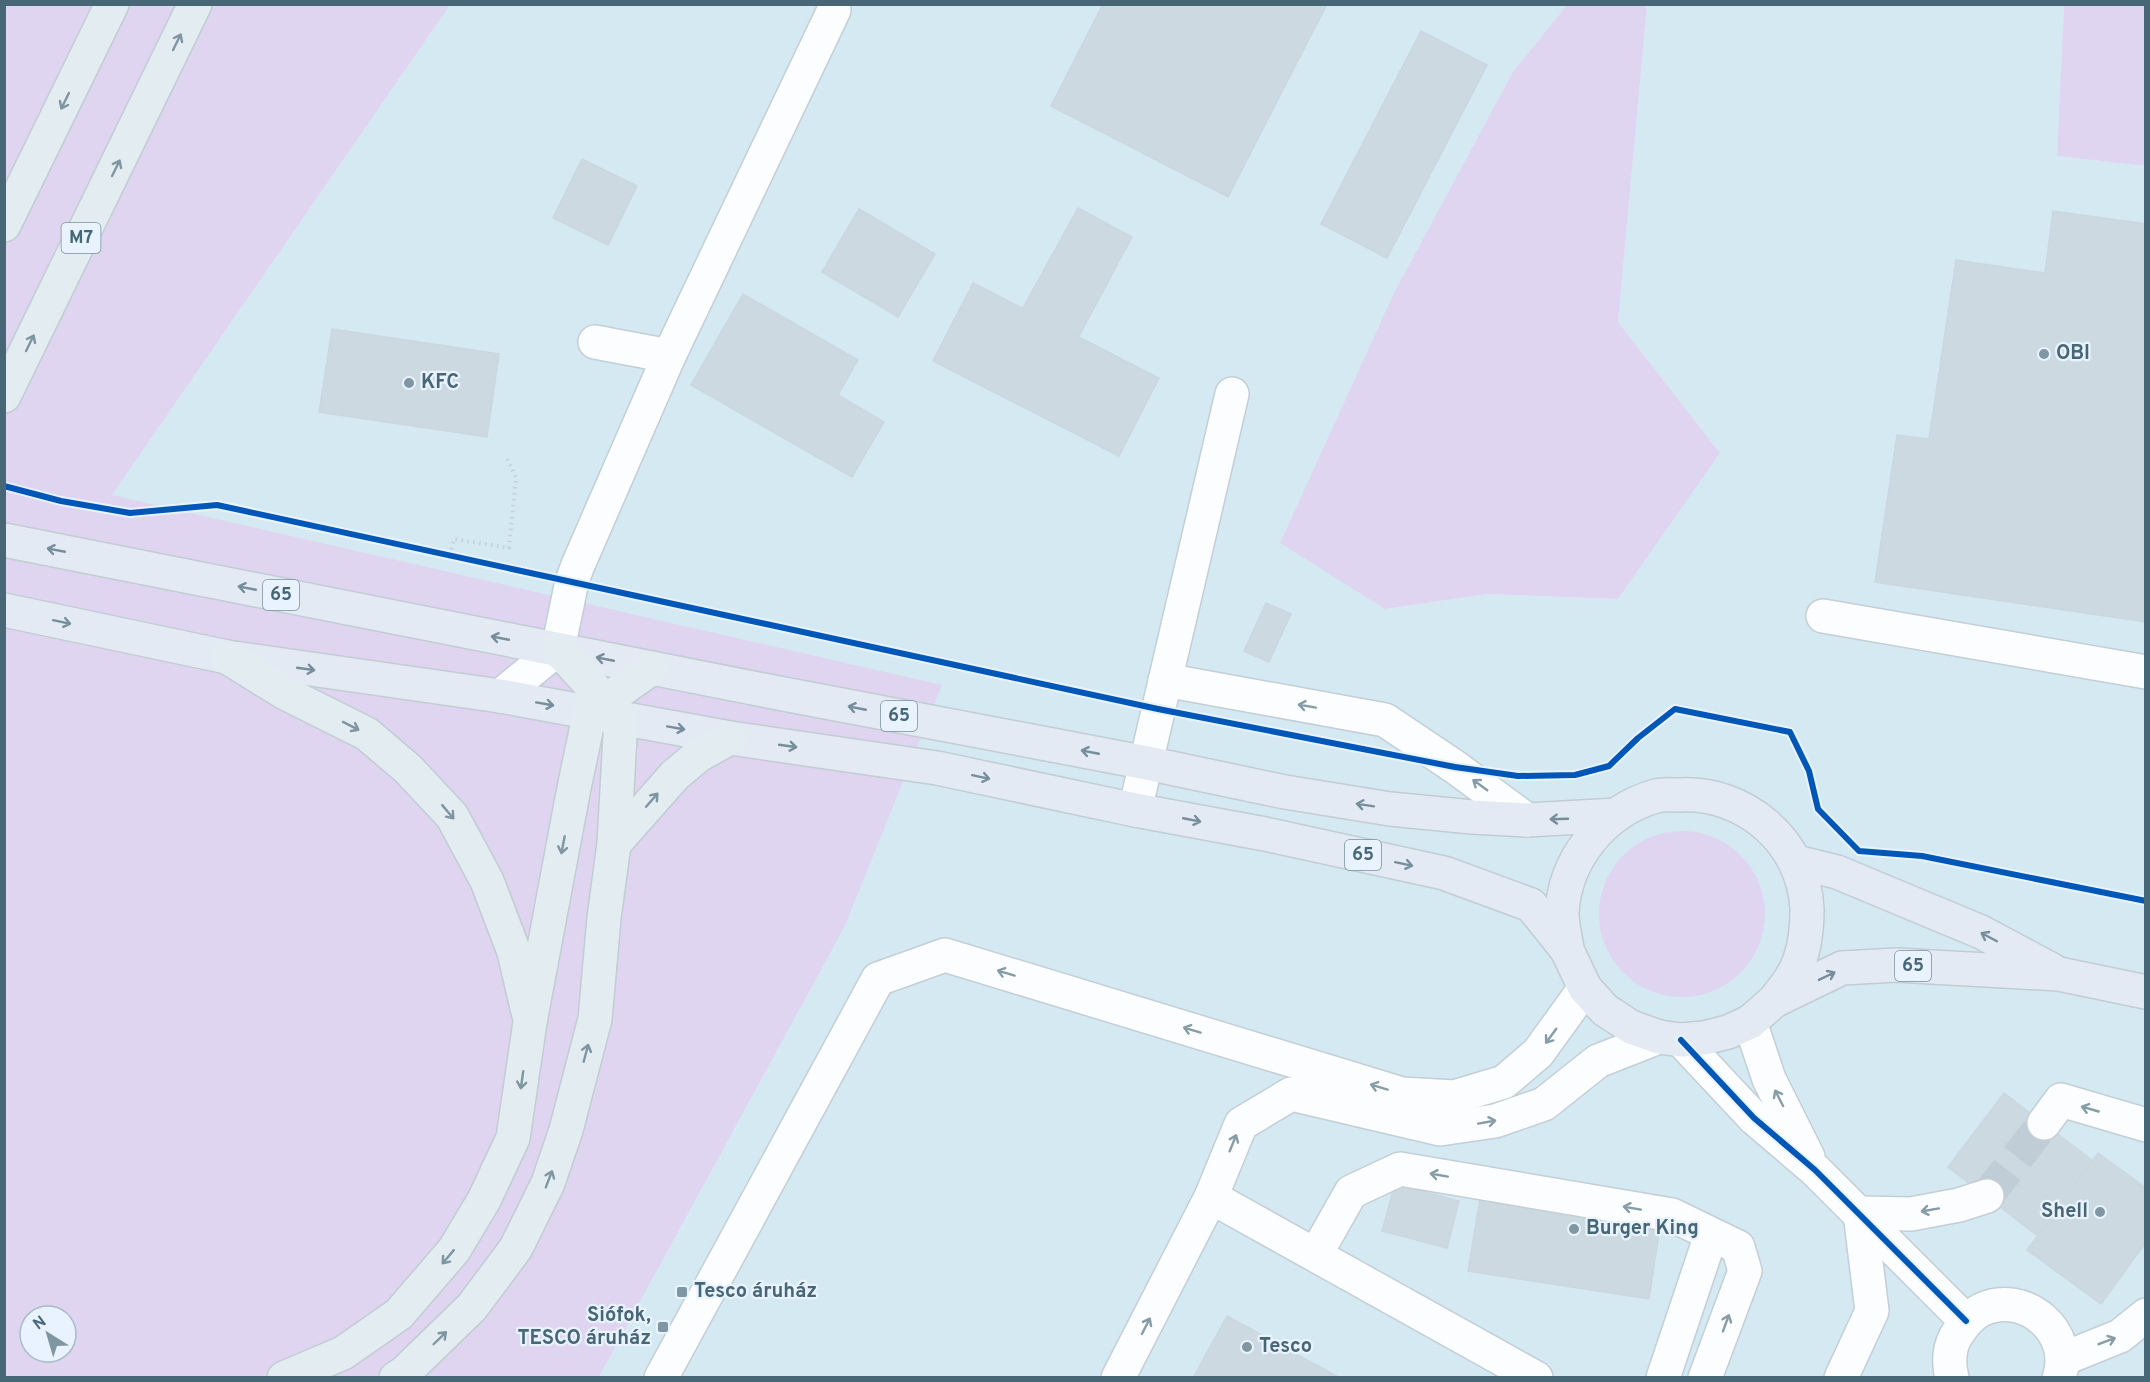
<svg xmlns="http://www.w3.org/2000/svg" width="2150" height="1382" font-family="Overpass,sans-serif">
<rect width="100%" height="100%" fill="#e8eff7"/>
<!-- commercial -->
<polygon fill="#d5e9f3" points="450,5 1567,5 1513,72 1385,609 1487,594 1618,599 1720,453 1618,322 1647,5 2064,5 2057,156 2145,166 2145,1377 599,1377 844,928 112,495"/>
<!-- green -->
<g fill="#dfd5f0" fill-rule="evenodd">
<path d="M5,5H450L112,495L942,685L844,928L599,1377L5,1378ZM30,1316H66V1352H30Z"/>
<polygon points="1567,5 1647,5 1618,322 1720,453 1618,599 1487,594 1385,609 1280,543 1394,293 1513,72"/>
<polygon points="2064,5 2145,5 2145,166 2057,156"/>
<circle cx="1682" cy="914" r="83"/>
</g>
<!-- building -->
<g fill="#cdd9e1" stroke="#cad7e0" stroke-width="1.5">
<polygon points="1103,4 1327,4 1228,197 1051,106"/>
<polygon points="1421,31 1487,65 1387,258 1321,224"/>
<polygon points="582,159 637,186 608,245 553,218"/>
<polygon points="1078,208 1132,237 1078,338 1023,308"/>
<polygon points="859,209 935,254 898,317 822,272"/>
<polygon points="2053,211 2146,224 2146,622 1875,582 1897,435 1929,439 1956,260 2045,273"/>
<polygon points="973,283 1159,378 1119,456 933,361"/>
<polygon points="743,294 858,360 838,395 884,422 852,477 691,385"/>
<polygon points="332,329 499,354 487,437 319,412"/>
<polygon points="1266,603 1291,614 1269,662 1244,651"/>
<polygon points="2004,1093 2093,1161 2038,1236 1948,1167"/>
<polygon points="2098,1153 2146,1188 2146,1242 2101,1304 2027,1250"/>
<polygon points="1395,1184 1459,1201 1447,1248 1382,1231"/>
<polygon points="1480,1199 1660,1227 1649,1299 1468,1271"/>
<polygon points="1227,1316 1340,1378 1193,1378"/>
</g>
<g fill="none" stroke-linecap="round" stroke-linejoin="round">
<!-- minor-tunnel -->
<polyline stroke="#c0cdd7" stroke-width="33" stroke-dasharray="33 16" stroke-linecap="butt" points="1987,1196 2044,1123"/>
<defs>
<g id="minor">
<polyline points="595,342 669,356"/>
<polyline points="1823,616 2146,672"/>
<polyline points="1165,680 1385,720 1455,767 1527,820"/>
<polyline points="500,696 558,649 572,581 578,565 669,356 834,10"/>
<polyline points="1135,810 1232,394"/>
<polyline points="1750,1022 1769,1079 1808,1157"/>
<polyline points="1681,1040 1754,1118 1815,1170 1966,1321"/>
<polyline points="2044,1123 2061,1100 2146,1125"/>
<polyline points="1211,1197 1536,1378"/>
<polyline points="1860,1213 1911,1214 1959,1205 1987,1196"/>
<polyline points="1316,1254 1351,1192 1400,1169 1672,1215 1738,1247 1745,1271 1705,1378"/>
<polyline points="2063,1359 2120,1336 2146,1315"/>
<polyline points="661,1378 878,979 945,955 1402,1094 1454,1097 1504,1082 1538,1053 1585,988"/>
<polyline points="1118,1378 1211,1197 1241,1124 1291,1094 1440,1129 1495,1121 1544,1104 1598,1061 1659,1037"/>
<polyline points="1663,1378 1711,1235"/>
<polyline points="1841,1378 1872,1311 1860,1213"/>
<path d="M1952,1378C1948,1363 1949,1345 1958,1333C1964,1324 1971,1315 1981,1310C2024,1289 2075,1332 2059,1378"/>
</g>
<g id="major">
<polyline points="4,540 768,691 1147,763 1285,792 1390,809 1472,817 1527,820 1617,815"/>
<polyline points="4,610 227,657 500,696 730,738 937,768 1135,810 1265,834 1444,873 1531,905 1567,950 1585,988 1605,1010 1631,1027 1659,1037 1681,1040 1704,1038 1728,1032 1750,1022 1774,1001 1842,968 1896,965 2059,974 2146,992"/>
<polyline points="1796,862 1837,872 1981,932 2052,970"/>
<path d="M1567,950C1566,938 1562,925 1562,914C1564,860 1603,811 1656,796C1663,794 1671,795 1679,795C1745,791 1804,842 1807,909C1807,929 1805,949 1797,967C1792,979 1782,991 1774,1001"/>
</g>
<g id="highway">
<polyline points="4,225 112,4"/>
<polyline points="4,396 195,4"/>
<polyline points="227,657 285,693 367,734 408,769 452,816 487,881 514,952 528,1012"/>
<polyline points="614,844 675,775 699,755 730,738"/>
<polyline points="284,1378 343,1353 399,1314 454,1250 484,1200 513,1138 530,1022 574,788 590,712 652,668"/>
<polyline points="396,1378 404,1373 472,1307 516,1248 548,1183 566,1130 595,1019 604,918 614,844 621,718 558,649"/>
</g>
</defs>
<!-- minor casing -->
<use href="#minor" stroke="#c3ced6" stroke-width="36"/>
<!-- major casing -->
<use href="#major" stroke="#c1ccd3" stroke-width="36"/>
<!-- highway casing -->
<use href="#highway" stroke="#c1ccd3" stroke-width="36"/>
<!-- path -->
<polyline stroke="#c6d0d5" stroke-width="4" stroke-dasharray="1.5 4.5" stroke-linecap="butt" points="450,555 454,539 509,548 516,477 507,459"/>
<!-- minor -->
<use href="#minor" stroke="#fcfdfe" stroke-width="33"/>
<!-- major -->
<use href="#major" stroke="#e4eaf3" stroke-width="33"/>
<!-- highway -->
<use href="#highway" stroke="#e3edf1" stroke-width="33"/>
<defs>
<g id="cycleway">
<polyline points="4,486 61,501 130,513 217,505 1158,709 1455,767 1518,776 1575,775 1609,766 1638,738 1675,709 1790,732 1809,771 1818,809 1859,851 1922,856 2146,901"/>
<polyline points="1681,1040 1754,1118 1815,1170 1966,1321"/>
</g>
</defs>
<!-- cycleway casing -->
<use href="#cycleway" stroke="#e9f3ff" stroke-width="10"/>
<!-- cycleway -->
<use href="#cycleway" stroke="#0057b8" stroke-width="6"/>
</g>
<!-- one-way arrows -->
<defs><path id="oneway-shaft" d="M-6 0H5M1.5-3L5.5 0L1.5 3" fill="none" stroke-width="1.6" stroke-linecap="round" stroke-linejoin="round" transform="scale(1.5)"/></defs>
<g stroke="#7e96a1">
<use href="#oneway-shaft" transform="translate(177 42) rotate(-64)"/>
<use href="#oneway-shaft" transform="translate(65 101) rotate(116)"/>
<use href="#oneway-shaft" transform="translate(116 168) rotate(-64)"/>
<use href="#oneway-shaft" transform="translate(30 343) rotate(-64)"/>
<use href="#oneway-shaft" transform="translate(351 726) rotate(27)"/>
<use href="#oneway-shaft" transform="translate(652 800) rotate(-49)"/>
<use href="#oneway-shaft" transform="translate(448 812) rotate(50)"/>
<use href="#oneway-shaft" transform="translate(563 845) rotate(101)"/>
<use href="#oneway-shaft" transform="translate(586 1053) rotate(-75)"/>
<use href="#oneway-shaft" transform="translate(522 1080) rotate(98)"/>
<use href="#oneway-shaft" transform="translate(549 1179) rotate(-69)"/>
<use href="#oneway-shaft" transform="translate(448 1257) rotate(130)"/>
<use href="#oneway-shaft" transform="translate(440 1338) rotate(-44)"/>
</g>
<g stroke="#768e9c">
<use href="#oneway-shaft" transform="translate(56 550) rotate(-169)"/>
<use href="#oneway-shaft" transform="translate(247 588) rotate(-169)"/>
<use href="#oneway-shaft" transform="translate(62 622) rotate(12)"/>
<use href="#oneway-shaft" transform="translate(500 638) rotate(-169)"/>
<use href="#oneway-shaft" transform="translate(605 659) rotate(-169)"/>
<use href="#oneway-shaft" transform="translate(306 669) rotate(8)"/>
<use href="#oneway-shaft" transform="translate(545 704) rotate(10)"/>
<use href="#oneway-shaft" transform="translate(857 708) rotate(-169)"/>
<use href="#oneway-shaft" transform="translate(676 728) rotate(10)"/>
<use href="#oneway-shaft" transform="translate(788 746) rotate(8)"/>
<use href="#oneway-shaft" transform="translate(1090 752) rotate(-169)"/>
<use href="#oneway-shaft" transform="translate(981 777) rotate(12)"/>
<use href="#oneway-shaft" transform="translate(1365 805) rotate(-171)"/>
<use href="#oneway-shaft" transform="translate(1559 819) rotate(178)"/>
<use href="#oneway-shaft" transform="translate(1192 820) rotate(11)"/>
<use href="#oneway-shaft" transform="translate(1404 864) rotate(12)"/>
<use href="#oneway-shaft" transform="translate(1989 937) rotate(-152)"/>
<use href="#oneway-shaft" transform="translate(1827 976) rotate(-26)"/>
</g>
<g stroke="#869ca6">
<use href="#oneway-shaft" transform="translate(1307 706) rotate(-170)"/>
<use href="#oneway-shaft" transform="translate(1480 785) rotate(-144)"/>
<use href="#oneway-shaft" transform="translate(1006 973) rotate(-163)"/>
<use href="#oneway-shaft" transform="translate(1192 1030) rotate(-163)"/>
<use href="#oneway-shaft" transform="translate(1551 1036) rotate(126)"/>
<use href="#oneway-shaft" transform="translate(1379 1087) rotate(-163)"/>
<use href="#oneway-shaft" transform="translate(1779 1098) rotate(-117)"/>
<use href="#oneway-shaft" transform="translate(2090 1109) rotate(-164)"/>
<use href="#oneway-shaft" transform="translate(1487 1122) rotate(-10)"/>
<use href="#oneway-shaft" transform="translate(1233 1143) rotate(-68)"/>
<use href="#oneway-shaft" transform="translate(1439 1175) rotate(-170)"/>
<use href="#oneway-shaft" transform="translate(1632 1208) rotate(-170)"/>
<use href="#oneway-shaft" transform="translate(1930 1210) rotate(170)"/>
<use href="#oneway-shaft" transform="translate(1726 1323) rotate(-70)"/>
<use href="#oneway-shaft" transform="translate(1146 1326) rotate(-63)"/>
<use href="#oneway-shaft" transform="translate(2107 1341) rotate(-21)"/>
</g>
<!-- markers -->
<g fill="#7f97a3" stroke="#e9f3ff" stroke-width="2">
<circle cx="2044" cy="354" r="6"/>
<circle cx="409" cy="383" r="6"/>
<circle cx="2100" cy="1212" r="6"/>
<circle cx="1574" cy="1229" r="6"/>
<rect x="676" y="1286" width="12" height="12" rx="3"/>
<rect x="657" y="1321" width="12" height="12" rx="3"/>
<circle cx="1247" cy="1347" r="6"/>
</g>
<g text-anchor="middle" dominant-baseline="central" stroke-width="4.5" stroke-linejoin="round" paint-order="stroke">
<!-- shield labels -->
<g fill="#e9f3ff" stroke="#78919f" stroke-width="1.5">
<rect x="61.5" y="223" width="39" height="30" rx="4.5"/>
<rect x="263" y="580" width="36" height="30" rx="4.5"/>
<rect x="881" y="701" width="36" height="30" rx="4.5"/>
<rect x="1345" y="840" width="36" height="30" rx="4.5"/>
<rect x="1895" y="951" width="36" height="30" rx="4.5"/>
</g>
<g font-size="18" font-weight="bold" fill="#476776">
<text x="81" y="238">M7</text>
<text x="281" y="595">65</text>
<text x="899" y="716">65</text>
<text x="1363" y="855">65</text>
<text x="1913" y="966">65</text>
</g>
<!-- poi labels -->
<g font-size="20" font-weight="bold" fill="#476776" stroke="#e9f3ff" text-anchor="start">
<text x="2056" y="354">OBI</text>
<text x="421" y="383">KFC</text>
<text x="2088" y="1212" text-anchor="end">Shell</text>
<text x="1586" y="1229">Burger King</text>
<text x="694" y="1292">Tesco áruház</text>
<text x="651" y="1316" text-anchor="end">Siófok,<tspan x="651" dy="23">TESCO áruház</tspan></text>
<text x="1259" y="1347">Tesco</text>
</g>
</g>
<!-- border -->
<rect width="2150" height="1382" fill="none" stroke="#476776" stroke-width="12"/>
<!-- north arrow -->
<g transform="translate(48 1334) rotate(323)"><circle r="28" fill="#e9f3ff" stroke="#a8bbc8" stroke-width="1.5"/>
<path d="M0-4.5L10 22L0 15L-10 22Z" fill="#7f97a3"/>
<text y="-9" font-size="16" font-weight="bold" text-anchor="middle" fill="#476776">N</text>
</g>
</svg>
